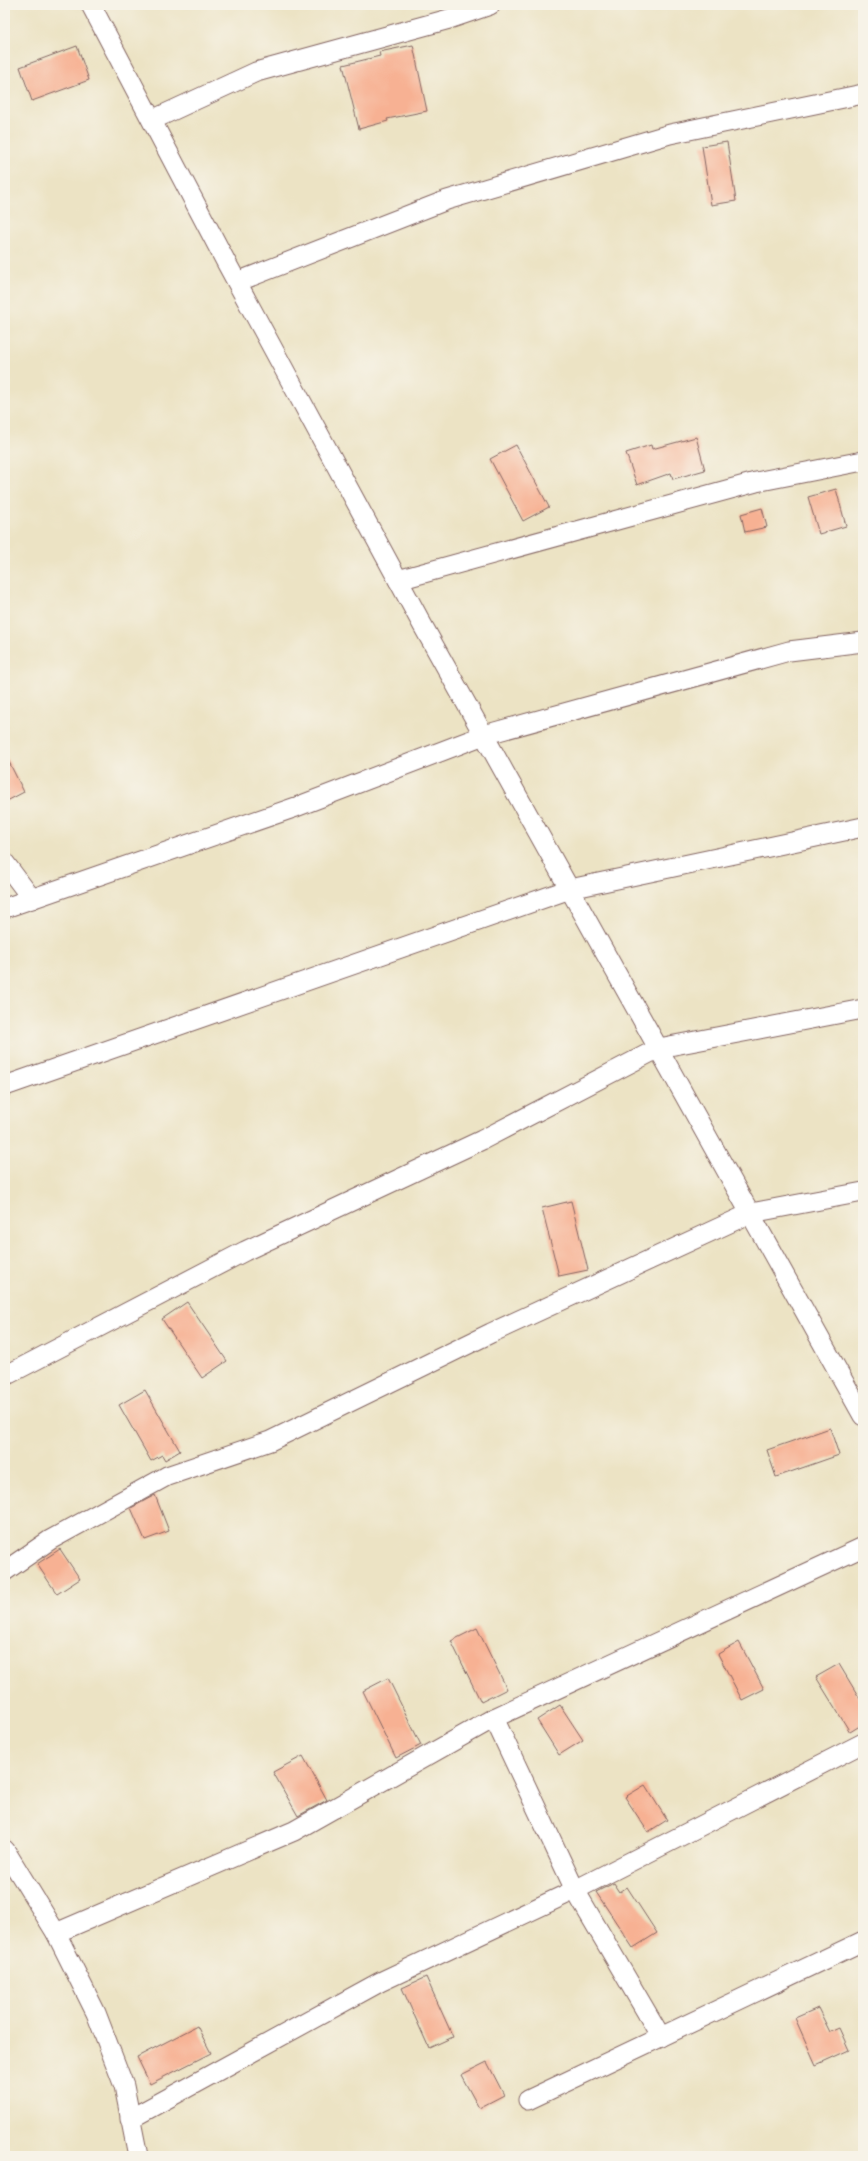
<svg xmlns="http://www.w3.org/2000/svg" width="868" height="2161" font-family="Mynerve,sans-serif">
<rect width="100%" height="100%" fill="#f7f3e8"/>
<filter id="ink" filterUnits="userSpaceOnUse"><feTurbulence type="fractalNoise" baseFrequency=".025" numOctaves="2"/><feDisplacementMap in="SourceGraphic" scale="8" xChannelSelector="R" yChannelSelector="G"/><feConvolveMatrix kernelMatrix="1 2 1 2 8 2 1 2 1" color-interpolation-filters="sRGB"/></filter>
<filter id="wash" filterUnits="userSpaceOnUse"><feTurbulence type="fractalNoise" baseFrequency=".012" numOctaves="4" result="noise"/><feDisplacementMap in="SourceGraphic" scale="16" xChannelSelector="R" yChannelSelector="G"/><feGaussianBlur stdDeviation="0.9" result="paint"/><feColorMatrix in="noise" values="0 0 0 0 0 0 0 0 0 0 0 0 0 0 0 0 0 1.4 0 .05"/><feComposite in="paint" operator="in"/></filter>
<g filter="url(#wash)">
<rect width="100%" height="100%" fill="#ece3c4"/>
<g id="blocks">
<!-- building -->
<g fill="#f7b193">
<polygon points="413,45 427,111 387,119 388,121 359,129 343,65 380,56 379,52"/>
<polygon points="77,46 89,80 32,101 20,67"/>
<polygon points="727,142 736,201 711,205 702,146"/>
<polygon points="696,437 705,470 673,479 671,473 637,485 626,453 651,445 652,449"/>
<polygon points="516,445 549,507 523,521 490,459"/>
<polygon points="836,489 846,526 819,534 808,497"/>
<polygon points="762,508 767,527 745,532 741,514"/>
<polygon points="5,754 24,792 5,802"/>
<polygon points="571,1201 588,1270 559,1276 542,1208"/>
<polygon points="187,1302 227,1361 202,1378 162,1319"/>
<polygon points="145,1390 180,1451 165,1460 162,1455 151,1461 119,1405"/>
<polygon points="830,1428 839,1455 776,1477 767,1450"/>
<polygon points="155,1495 169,1531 145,1540 131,1508"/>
<polygon points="60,1549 80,1579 57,1594 37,1564"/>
<polygon points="477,1628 507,1689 481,1702 451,1641"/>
<polygon points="739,1642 764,1689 742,1700 718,1654"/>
<polygon points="839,1664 863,1704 863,1724 850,1732 816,1677"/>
<polygon points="388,1678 421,1745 396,1758 363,1691"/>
<polygon points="560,1705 583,1740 559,1755 537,1720"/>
<polygon points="303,1756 327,1800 298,1816 273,1772"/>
<polygon points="645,1785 667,1820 648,1832 625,1797"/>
<polygon points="614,1883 620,1892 627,1887 657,1933 633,1948 596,1892"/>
<polygon points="426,1977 453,2037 429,2048 402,1988"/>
<polygon points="818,2008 830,2032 839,2028 849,2050 816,2065 795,2018"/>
<polygon points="197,2026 211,2053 150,2084 137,2057"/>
<polygon points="487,2062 504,2095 479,2108 461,2075"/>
</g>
</g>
</g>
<g filter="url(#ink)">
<use href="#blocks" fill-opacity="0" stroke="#836461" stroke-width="1"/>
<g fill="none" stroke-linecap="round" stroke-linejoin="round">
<defs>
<g id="street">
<polyline points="91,5 226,262 423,626 863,1416"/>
<polyline points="152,120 256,72 449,19 490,5"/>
<polyline points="237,282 447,200 670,134 863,94"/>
<polyline points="398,580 756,482 863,461"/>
<polyline points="5,863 32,899"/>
<polyline points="5,908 296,807 484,735 789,651 863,642"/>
<polyline points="5,1086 570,889 863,827"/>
<polyline points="5,1376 245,1251 482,1140 659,1048 863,1009"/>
<polyline points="5,1571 50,1540 167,1476 270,1441 491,1333 751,1213 863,1192"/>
<polyline points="494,1718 575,1890 661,2037"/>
<polyline points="5,1850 56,1933 96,2013 124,2086 138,2156"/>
<polyline points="56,1933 294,1831 494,1718 863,1547"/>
<polyline points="528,2100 863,1941"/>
<polyline points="130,2119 380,1982 575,1890 863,1743"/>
</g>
</defs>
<!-- street casing -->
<use href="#street" stroke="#836461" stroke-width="21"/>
<!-- street -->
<use href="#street" stroke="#fff" stroke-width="19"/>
</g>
</g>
<!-- margin -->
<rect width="868" height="2161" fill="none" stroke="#f7f3e8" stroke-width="20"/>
</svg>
